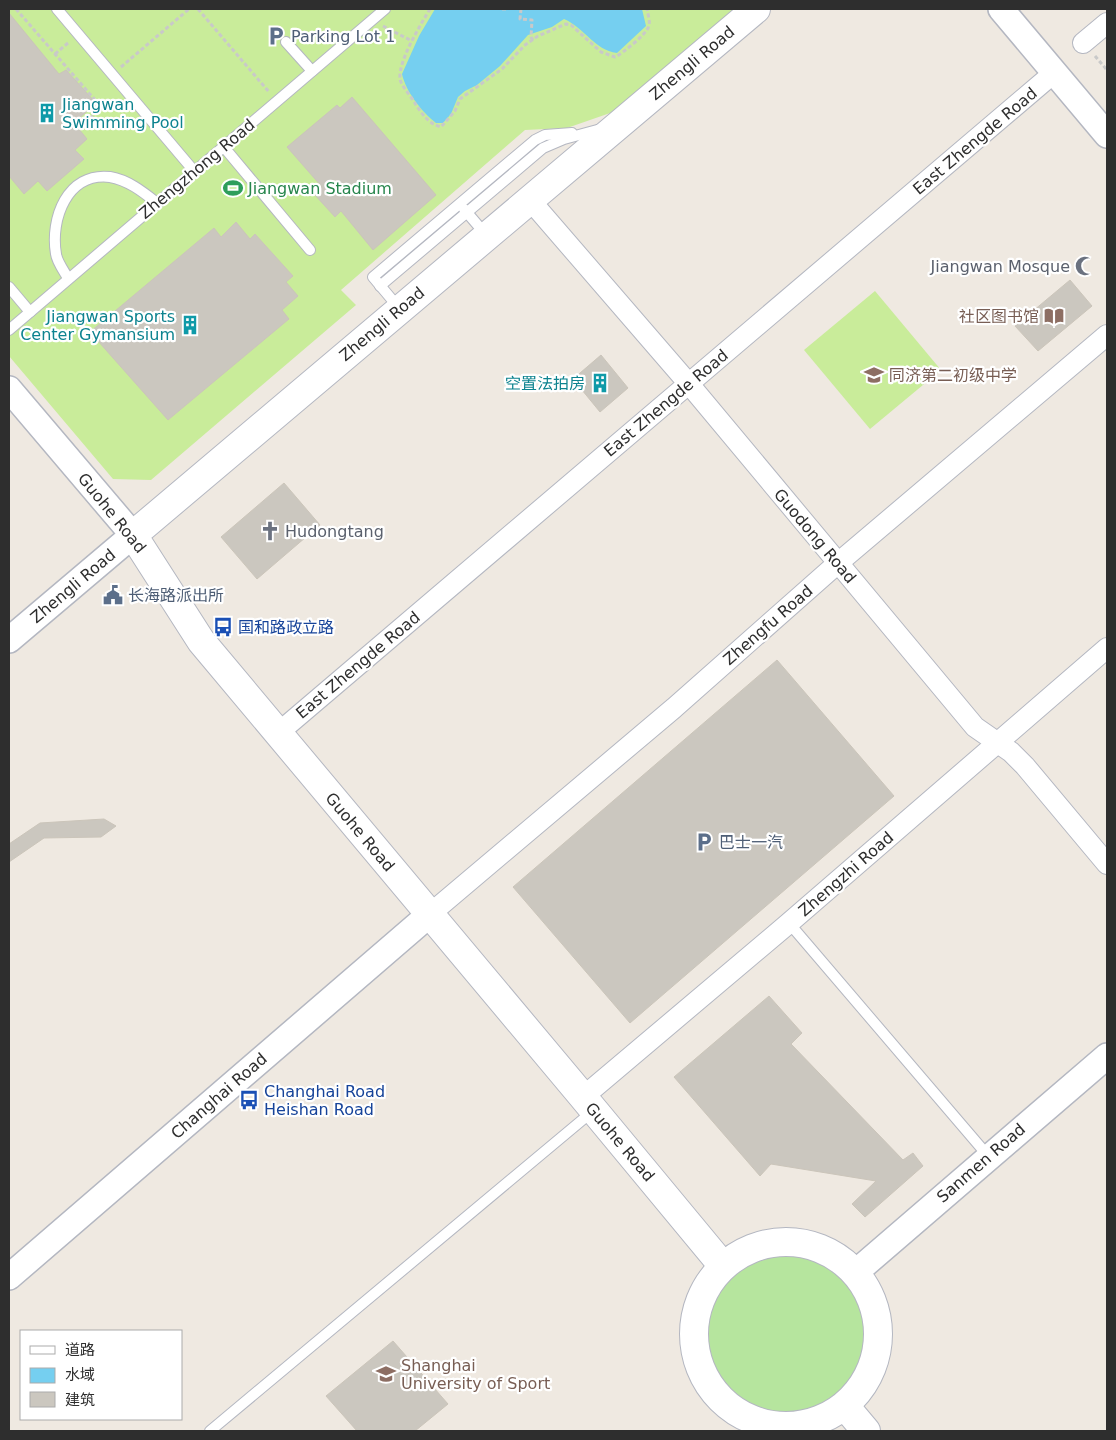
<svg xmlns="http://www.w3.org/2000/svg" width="1116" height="1440" font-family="'DejaVu Sans','Noto Sans SC',sans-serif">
<rect width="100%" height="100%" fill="#efe9e1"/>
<!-- green -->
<circle fill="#b6e59e" cx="787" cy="1333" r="80"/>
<!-- pitch -->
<g fill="#c9ec9a">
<polygon points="9,9 736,9 613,112 567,128 525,130 341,290 356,305 151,480 113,479 9,356"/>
<polygon points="875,291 941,370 870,429 804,350"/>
</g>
<!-- water -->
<path fill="#75cff0" d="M435,9H642L646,26L617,53C594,50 585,28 564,19L552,27L528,35L500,66L477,85L465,91L458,97L451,114L443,123H436C422,112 406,92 402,74L419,36Z"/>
<!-- building -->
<g fill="#cbc7bf" stroke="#cbc5ba">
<polygon points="9,13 59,74 66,70 96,103 74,123 87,139 75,150 84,159 47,191 38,181 24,194 9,176"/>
<polygon points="352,97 436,195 373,250 341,211 335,217 314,194 322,187 287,147 337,105 340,108"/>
<polygon points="236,222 250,239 255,234 293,276 286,282 298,296 282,310 289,319 168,420 90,332 214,228 221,237"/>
<polygon points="1070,280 1092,306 1038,351 1015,326"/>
<polygon points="601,355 628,388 600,412 573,379"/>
<polygon points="284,483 320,525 257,579 221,537"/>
<polygon points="777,660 894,796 630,1023 513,887"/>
<polygon points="104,819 116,826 101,837 44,838 9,862 9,844 40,823"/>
<polygon points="769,996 802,1033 791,1044 903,1160 913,1153 923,1166 865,1217 852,1204 876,1181 771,1164 760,1176 674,1077"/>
<polygon points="393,1341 448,1404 415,1431 357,1431 326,1396"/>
</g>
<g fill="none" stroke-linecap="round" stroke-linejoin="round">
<defs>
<g id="service">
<polyline points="57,9 194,171"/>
<polyline points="286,42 312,71"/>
<polyline points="223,146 310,250"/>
<polyline points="464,209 487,236"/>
<path d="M68,278C64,271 57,262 56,254C50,219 67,172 110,177C128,180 143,192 157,203"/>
<polyline points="380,286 543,148 564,139 601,129"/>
<polyline points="9,287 30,312"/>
<polyline points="399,308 373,277 535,140 545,135 572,133"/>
<polyline points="9,330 385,9"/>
<polyline points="789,923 989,1157"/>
<polyline points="210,1431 593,1111"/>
</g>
<g id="minor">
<polyline points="1083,43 1107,23"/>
<polyline points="530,200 689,384 975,727 1011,752 1025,766 1107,864"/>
<polyline points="277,734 1055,72"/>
<polyline points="430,914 674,708 838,563 1107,335"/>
<polyline points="583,1097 789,923 1107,648"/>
</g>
<g id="tertiary">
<polyline points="1001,9 1107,135"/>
<polyline points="9,389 133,535 9,640"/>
<polyline points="856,1272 1107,1056"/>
<polyline points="9,1277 430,914"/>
</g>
<g id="secondary">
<circle cx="786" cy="1334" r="92"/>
<polyline points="723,1266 583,1097 201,641 133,535 756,9"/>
<polyline points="845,1406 866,1431"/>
</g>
</defs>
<!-- service casing -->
<use href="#service" stroke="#b4b7c1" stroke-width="12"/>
<!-- minor casing -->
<use href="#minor" stroke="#b4b7c1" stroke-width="22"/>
<!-- tertiary casing -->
<use href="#tertiary" stroke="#b4b7c1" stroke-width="28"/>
<!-- secondary casing -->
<use href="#secondary" stroke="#b4b7c1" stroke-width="30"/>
<!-- path -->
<g stroke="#c9c9c9" stroke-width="3" stroke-dasharray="4 2.5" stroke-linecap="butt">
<polyline points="16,9 102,108 80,127"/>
<polyline points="198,9 269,92"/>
<path d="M430,9C421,24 398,61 400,79C401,86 412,97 416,105C423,115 429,124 441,127L455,111L460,99L502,69L525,45L538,36L566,24L571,25L601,52L615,57C623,53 644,36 648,28C651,23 648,15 647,9"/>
<polyline points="502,9 506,9"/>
<polyline points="521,9 520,19 532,20 531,37 533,40"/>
<polyline points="383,26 412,41"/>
<polyline points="55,54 68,43"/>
<polyline points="1095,56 1107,70"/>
<polyline points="121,67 189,9"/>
</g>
<!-- service -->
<use href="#service" stroke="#fff" stroke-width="10"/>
<!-- minor -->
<use href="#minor" stroke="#fff" stroke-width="20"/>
<!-- tertiary -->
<use href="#tertiary" stroke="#fff" stroke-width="25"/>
<!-- secondary -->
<use href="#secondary" stroke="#fff" stroke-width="28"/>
</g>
<!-- icons -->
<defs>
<symbol id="parking-bare" viewBox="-9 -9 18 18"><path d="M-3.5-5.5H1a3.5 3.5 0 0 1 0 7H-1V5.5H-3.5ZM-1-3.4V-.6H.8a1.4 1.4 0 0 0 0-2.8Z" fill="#5c6f8a" stroke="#fff" stroke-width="2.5" paint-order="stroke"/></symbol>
<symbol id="building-bare" viewBox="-9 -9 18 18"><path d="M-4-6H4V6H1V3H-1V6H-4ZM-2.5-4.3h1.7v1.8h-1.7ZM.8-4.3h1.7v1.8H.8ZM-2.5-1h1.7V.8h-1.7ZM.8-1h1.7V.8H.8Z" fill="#0f9aa8" stroke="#fff" stroke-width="2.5" paint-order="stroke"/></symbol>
<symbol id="stadium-bare" viewBox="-9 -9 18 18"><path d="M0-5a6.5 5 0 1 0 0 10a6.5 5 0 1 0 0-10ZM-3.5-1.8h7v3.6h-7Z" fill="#2e9e5b" stroke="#fff" stroke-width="2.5" paint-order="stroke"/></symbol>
<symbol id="mosque-bare" viewBox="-9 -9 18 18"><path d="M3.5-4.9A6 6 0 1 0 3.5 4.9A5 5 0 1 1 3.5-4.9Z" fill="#6b7280" stroke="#fff" stroke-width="2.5" paint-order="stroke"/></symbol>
<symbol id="library-bare" viewBox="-9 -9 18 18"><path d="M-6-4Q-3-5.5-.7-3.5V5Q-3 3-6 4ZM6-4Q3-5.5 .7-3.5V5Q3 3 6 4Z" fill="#8d6e63" stroke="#fff" stroke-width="2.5" paint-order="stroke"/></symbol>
<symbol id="school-bare" viewBox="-9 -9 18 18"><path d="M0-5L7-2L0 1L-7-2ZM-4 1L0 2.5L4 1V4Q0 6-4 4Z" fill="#8d6e63" stroke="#fff" stroke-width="2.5" paint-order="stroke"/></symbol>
<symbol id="church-bare" viewBox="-9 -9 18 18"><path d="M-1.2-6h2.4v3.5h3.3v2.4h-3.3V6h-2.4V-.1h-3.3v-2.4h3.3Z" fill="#6b7280" stroke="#fff" stroke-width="2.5" paint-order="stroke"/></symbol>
<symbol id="civic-bare" viewBox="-9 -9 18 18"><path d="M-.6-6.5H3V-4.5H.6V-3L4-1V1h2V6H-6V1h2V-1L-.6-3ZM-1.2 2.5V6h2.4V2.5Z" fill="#5c6f8a" stroke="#fff" stroke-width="2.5" paint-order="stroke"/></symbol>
<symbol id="bus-bare" viewBox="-9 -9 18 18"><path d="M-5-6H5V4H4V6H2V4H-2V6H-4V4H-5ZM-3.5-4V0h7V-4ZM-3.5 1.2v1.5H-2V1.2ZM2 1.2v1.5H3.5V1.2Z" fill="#1a4fb4" stroke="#fff" stroke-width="2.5" paint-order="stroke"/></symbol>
<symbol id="university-bare" viewBox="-9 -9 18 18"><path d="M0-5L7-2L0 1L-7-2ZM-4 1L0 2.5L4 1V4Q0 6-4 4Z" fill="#8d6e63" stroke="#fff" stroke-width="2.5" paint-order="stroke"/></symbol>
</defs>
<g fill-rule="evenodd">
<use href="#parking-bare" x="262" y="22" width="28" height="28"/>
<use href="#building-bare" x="33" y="99" width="28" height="28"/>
<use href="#stadium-bare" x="219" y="174" width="28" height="28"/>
<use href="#mosque-bare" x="1071" y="252" width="28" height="28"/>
<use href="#library-bare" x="1040" y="302" width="28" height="28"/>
<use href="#building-bare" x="176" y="311" width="28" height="28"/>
<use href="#school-bare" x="860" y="361" width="28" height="28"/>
<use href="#building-bare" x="586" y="369" width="28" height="28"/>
<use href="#church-bare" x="256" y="517" width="28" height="28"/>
<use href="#civic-bare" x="99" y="581" width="28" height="28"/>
<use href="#bus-bare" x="209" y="613" width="28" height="28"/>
<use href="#parking-bare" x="690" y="828" width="28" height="28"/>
<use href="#bus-bare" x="235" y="1086" width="28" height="28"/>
<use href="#university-bare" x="372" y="1360" width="28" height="28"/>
</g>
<g text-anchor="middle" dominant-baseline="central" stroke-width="4.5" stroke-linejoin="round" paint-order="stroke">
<!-- service labels -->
<g font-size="16" fill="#4e5e75" stroke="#fff" text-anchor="start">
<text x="291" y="36">Parking Lot 1</text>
<text x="128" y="595">长海路派出所</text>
<text x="719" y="842">巴士一汽</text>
</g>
<!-- street labels -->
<g font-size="16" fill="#2e2e2e" stroke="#fff">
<text transform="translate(692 63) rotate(-40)">Zhengli Road</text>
<text transform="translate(975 141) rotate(-40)">East Zhengde Road</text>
<text transform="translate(197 169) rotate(-40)">Zhengzhong Road</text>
<text transform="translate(382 324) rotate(-40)">Zhengli Road</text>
<text transform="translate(666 403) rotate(-40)">East Zhengde Road</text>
<text transform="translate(112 513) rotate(51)">Guohe Road</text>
<text transform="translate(815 536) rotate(50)">Guodong Road</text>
<text transform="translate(73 586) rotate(-40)">Zhengli Road</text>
<text transform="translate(768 625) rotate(-41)">Zhengfu Road</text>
<text transform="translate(358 665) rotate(-40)">East Zhengde Road</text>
<text transform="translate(360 832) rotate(50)">Guohe Road</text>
<text transform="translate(846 874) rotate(-41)">Zhengzhi Road</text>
<text transform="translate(219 1096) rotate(-41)">Changhai Road</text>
<text transform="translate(620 1142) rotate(50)">Guohe Road</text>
<text transform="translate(981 1163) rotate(-41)">Sanmen Road</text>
</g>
<!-- culture labels -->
<g font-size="16" fill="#0d838f" stroke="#fff" text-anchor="end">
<text x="62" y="104" text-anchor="start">Jiangwan<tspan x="62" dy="18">Swimming Pool</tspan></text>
<text x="175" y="316">Jiangwan Sports<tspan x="175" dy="18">Center Gymansium</tspan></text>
<text x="585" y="383">空置法拍房</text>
</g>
<!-- leisure labels -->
<g font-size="16" fill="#27864d" stroke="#fff" text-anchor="start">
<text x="248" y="188">Jiangwan Stadium</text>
</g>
<!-- worship labels -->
<g font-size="16" fill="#5b616d" stroke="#fff" text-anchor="end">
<text x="1070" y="266">Jiangwan Mosque</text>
<text x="285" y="531" text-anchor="start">Hudongtang</text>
</g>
<!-- education labels -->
<g font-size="16" fill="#785e54" stroke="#fff" text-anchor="start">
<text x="1039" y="316" text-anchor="end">社区图书馆</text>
<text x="889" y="375">同济第二初级中学</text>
<text x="401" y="1365">Shanghai<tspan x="401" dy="18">University of Sport</tspan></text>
</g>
<!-- transit labels -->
<g font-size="16" fill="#164399" stroke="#fff" text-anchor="start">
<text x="238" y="627">国和路政立路</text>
<text x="264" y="1091">Changhai Road<tspan x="264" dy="18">Heishan Road</tspan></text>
</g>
</g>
<!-- border -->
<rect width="1116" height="1440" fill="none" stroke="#2e2e2e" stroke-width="20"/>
<!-- legend -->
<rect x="20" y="1330" width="162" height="90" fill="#ffffff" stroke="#ababab"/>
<rect x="30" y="1346" width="25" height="8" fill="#ffffff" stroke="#ababab"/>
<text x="65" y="1355" font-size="15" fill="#2e2e2e">道路</text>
<rect x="30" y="1368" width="25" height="15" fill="#75cff0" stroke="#ababab"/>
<text x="65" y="1380" font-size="15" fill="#2e2e2e">水域</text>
<rect x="30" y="1392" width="25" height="15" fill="#cbc7bf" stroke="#ababab"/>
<text x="65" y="1405" font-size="15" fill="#2e2e2e">建筑</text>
</svg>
